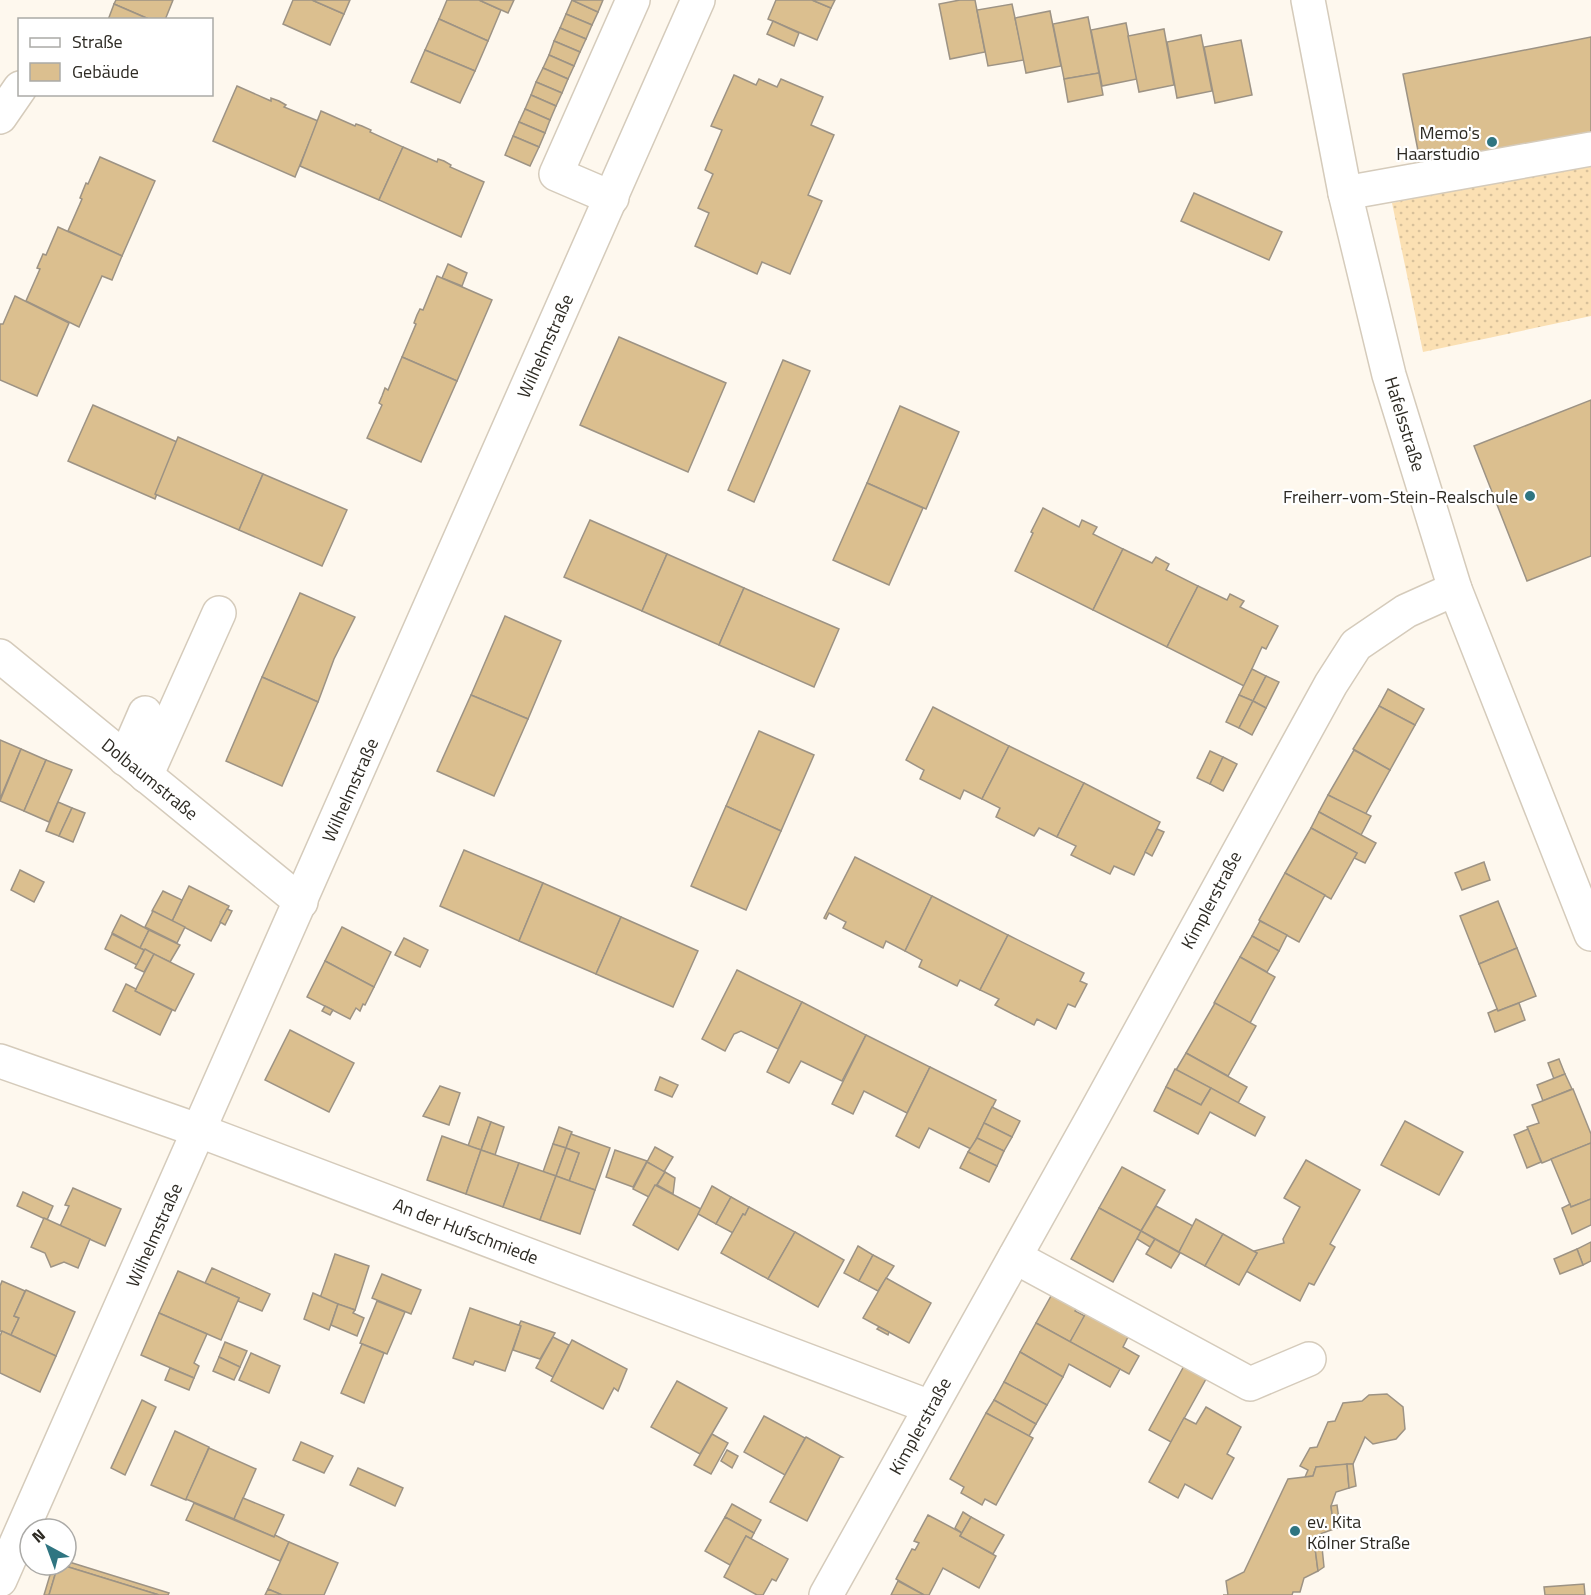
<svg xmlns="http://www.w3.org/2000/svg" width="1591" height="1595" font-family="'Titillium Web',sans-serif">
<defs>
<pattern id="grass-dots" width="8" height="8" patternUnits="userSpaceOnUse" patternTransform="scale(1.5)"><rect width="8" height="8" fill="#fbe0b3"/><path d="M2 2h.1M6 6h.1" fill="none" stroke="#d7c09a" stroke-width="1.8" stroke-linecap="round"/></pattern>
</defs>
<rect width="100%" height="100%" fill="#fef8ee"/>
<!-- grass -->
<polygon fill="url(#grass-dots)" points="1591,161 1591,316 1423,352 1392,203"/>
<!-- building -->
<g fill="#dbbf8f" stroke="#9d9384" stroke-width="1.5">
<polygon points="116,0 173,0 165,20 151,20 114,4"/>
<polygon points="293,0 312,0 344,14 330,45 283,24"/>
<polygon points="312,0 350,0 344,14"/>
<polygon points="447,0 479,0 501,10 488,41 439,19"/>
<polygon points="479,0 514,0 508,13"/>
<polygon points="572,0 598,12 592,25 566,14"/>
<polygon points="572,0 603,0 598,12"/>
<polygon points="776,0 812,0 831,8 817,40 768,19"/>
<polygon points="812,0 835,0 831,8"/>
<polygon points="960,0 975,0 985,52 950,59 939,4"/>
<polygon points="114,4 151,20 108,20"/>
<polygon points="1012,4 1024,60 988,66 977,10"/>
<polygon points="1050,11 1061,66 1026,73 1015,18"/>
<polygon points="566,14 592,25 586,39 560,28"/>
<polygon points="1088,17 1099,73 1064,79 1053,24"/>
<polygon points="439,19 488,41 475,71 425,50"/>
<polygon points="773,21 799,33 794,46 767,34"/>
<polygon points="1126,23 1137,79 1102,86 1091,30"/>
<polygon points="560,28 586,39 580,52 554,41"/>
<polygon points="1164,29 1174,85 1139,92 1128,36"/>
<polygon points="1201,35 1212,91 1177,98 1167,42"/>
<polygon points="1591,37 1591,138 1422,171 1403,74"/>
<polygon points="1241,40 1252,95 1215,103 1204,47"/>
<polygon points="554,41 580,52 574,66 549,55"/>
<polygon points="425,50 475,71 460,103 411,82"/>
<polygon points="549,55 574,66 568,79 543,68"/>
<polygon points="543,68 568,79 562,93 536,82"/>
<polygon points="1099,73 1103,95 1068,102 1064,79"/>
<polygon points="734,75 756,85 759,79 777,87 781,79 823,97 811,125 834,135 808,195 822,201 790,274 762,262 757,274 695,246 709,213 698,208 713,174 705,170 722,130 711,126"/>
<polygon points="536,82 562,93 556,106 531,95"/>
<polygon points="237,86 271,101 271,98 279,101 286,105 284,107 318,121 295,177 213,141"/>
<polygon points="531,95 556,106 550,120 525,109"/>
<polygon points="525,109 550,120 545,133 519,122"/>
<polygon points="321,111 355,126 356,124 362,126 371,130 370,132 403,147 379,200 300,166"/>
<polygon points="519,122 545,133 539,147 513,136"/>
<polygon points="513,136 539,147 530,166 505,155"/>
<polygon points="403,147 437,162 438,159 444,161 451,165 450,167 484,182 461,237 379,200"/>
<polygon points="100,157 155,181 122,256 68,231 82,199 80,198 86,183 88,184"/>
<polygon points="1194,193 1282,232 1269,260 1181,221"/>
<polygon points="58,227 122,256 112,280 102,276 79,327 26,301 40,269 37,268 43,254 46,255"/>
<polygon points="448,264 467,273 462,286 442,278"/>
<polygon points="437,276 492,300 457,381 402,357 416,324 414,323 417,315 420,309 423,310"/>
<polygon points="15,296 69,323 37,396 0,380 0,324 3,324"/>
<polygon points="619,337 726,383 688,472 580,425"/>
<polygon points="402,357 457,381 421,462 367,438 382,405 379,403 382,396 385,388 388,390"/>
<polygon points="783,360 810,371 754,502 728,490"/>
<polygon points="1591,400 1591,556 1527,581 1474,446"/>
<polygon points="93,405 177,442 155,499 68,461"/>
<polygon points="900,406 959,432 926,509 867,483"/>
<polygon points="178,437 263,474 239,530 155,494"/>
<polygon points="263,474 347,510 322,566 239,530"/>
<polygon points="867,483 923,508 889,585 833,560"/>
<polygon points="1043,508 1079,527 1082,520 1097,527 1093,534 1123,549 1093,610 1015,571 1033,533 1031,532"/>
<polygon points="590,520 667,554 642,611 564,577"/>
<polygon points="1123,549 1152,563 1156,557 1169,564 1166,570 1198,586 1167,647 1093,610"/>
<polygon points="667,554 744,588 719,645 642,611"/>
<polygon points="1198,586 1227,600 1230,594 1244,601 1240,607 1278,626 1266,649 1262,647 1244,686 1167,647"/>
<polygon points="744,588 839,629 814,687 719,645"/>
<polygon points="300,593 355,617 334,659 318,702 262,677"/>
<polygon points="505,616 561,641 528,719 471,695"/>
<polygon points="1252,669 1266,676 1253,701 1239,695"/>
<polygon points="1266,676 1279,682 1266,708 1253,701"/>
<polygon points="262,677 318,702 282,786 226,761"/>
<polygon points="1388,689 1424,709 1415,725 1379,706"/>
<polygon points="471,695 528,719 494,796 437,771"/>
<polygon points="1239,695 1253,701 1239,728 1226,722"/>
<polygon points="1253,701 1266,708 1252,735 1239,728"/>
<polygon points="1379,706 1415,725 1390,770 1353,749"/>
<polygon points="933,707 1009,746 982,799 964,790 960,799 920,779 924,770 906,760"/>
<polygon points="759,731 814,755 781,831 726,806"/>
<polygon points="0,740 21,749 0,799"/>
<polygon points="1009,746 1084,783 1057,837 1039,828 1034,836 996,817 1000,808 982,799"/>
<polygon points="21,749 46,760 24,811 0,801"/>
<polygon points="1354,750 1390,770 1365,815 1328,795"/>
<polygon points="1210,751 1223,757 1210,784 1197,778"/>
<polygon points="1223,757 1237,764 1223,791 1210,784"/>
<polygon points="46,760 72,770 49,822 24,811"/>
<polygon points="1084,783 1160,822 1134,875 1114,866 1110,874 1071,855 1076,846 1057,837"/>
<polygon points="1328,795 1371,816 1361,835 1319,812"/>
<polygon points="58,802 72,808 59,836 46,831"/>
<polygon points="726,806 781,831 746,910 691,886"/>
<polygon points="72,808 85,813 73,842 59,836"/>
<polygon points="1319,812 1376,843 1365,863 1354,858 1357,853 1311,828"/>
<polygon points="1311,828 1357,853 1331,899 1285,873"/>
<polygon points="1157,829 1164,832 1152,856 1145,852"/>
<polygon points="464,850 543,883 519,941 440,906"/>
<polygon points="855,857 932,896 905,951 886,941 883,948 843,928 846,922 829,913 826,919 824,918"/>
<polygon points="1484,862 1490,880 1462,890 1455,873"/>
<polygon points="20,870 44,882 34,902 11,890"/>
<polygon points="1285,873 1325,895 1299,942 1259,920"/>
<polygon points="543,883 621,917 596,974 519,941"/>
<polygon points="189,886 229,906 211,941 172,921"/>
<polygon points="163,891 182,900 172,921 152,911"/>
<polygon points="932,896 1008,935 980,990 960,980 957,986 919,967 922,960 905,951"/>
<polygon points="1498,901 1517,948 1479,964 1460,916"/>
<polygon points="227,909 232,911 225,925 220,922"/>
<polygon points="153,911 185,927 177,943 145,927"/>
<polygon points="121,915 149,930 140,948 112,933"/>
<polygon points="621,917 698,951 673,1007 596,974"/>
<polygon points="1260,921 1287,935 1279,951 1252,936"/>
<polygon points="342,927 391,952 374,987 325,961"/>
<polygon points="149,930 180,945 170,962 140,948"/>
<polygon points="112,934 144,950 137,965 105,949"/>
<polygon points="1008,935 1084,973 1080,981 1087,984 1075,1007 1068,1004 1056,1029 1037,1019 1034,1025 995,1005 999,999 980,990"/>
<polygon points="1252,936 1279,951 1267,972 1240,957"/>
<polygon points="404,938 428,950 420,967 395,955"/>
<polygon points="1517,948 1536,996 1498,1011 1479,964"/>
<polygon points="145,949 154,954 144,972 135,968"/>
<polygon points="154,954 194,974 175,1011 135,991"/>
<polygon points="1240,957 1275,977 1250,1023 1214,1003"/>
<polygon points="325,961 374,987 365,1005 363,1004 360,1011 356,1008 350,1019 307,997"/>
<polygon points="737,970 802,1002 778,1049 741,1031 734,1034 725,1051 702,1039"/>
<polygon points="126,984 136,989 135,991 172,1010 160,1035 113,1011"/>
<polygon points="802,1002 866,1035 842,1081 801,1061 789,1083 767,1072"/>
<polygon points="1215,1003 1256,1026 1228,1076 1186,1053"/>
<polygon points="1519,1003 1525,1020 1495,1032 1488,1013 1497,1009 1498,1011"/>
<polygon points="325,1006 333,1010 330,1015 322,1011"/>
<polygon points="290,1030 354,1063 329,1112 265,1080"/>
<polygon points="866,1035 930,1067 907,1113 864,1091 853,1114 832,1104"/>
<polygon points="1186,1053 1247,1087 1238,1103 1176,1070"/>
<polygon points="1559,1059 1565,1074 1554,1079 1548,1063"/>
<polygon points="930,1067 996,1100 971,1149 929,1128 919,1148 896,1136"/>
<polygon points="1175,1069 1211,1088 1201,1105 1166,1087"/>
<polygon points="1565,1074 1572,1089 1543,1101 1537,1085"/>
<polygon points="660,1077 678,1085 672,1097 655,1090"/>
<polygon points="440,1086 460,1093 449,1125 423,1116"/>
<polygon points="1166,1087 1201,1105 1211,1088 1265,1117 1255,1136 1210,1112 1198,1134 1154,1111"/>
<polygon points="1573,1089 1591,1134 1591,1143 1542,1163 1527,1127 1539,1123 1532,1105"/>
<polygon points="992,1107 1020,1121 1012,1137 984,1123"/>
<polygon points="478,1117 491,1122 481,1150 468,1146"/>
<polygon points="1405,1121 1463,1152 1439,1195 1381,1165"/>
<polygon points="491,1122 504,1127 495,1155 481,1150"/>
<polygon points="984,1123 1012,1137 1004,1151 977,1138"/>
<polygon points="559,1127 572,1132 566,1148 553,1144"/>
<polygon points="1528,1129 1541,1162 1527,1168 1514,1135"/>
<polygon points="571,1134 610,1148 595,1190 569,1181 579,1153 566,1148"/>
<polygon points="442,1136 481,1150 466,1194 427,1180"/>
<polygon points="977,1138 1004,1151 997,1166 968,1152"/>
<polygon points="1591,1143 1591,1199 1571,1207 1551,1159"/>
<polygon points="553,1144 566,1148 556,1176 543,1172"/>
<polygon points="655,1147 673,1157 664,1172 647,1162"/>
<polygon points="566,1148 579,1153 569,1181 556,1176"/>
<polygon points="481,1150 519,1163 503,1207 466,1194"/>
<polygon points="615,1150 647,1161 633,1187 606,1177"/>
<polygon points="968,1152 997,1166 989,1182 960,1168"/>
<polygon points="1306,1160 1360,1190 1330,1244 1335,1247 1314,1285 1309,1283 1300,1301 1246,1271 1257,1253 1254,1251 1284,1243 1283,1239 1300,1207 1284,1198"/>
<polygon points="647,1162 665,1172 649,1197 633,1189"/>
<polygon points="519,1163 556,1176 540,1220 503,1207"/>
<polygon points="1122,1167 1165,1190 1141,1231 1099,1208"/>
<polygon points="665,1172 675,1178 673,1194 657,1185"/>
<polygon points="556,1176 595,1190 580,1234 540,1220"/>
<polygon points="655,1185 701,1209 678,1250 633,1225"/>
<polygon points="712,1186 731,1197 716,1224 698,1214"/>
<polygon points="73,1188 121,1209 105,1246 60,1226 69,1206 65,1205"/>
<polygon points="23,1192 53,1206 47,1220 17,1206"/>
<polygon points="731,1197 749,1207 745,1215 743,1214 733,1233 716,1224"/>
<polygon points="1591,1199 1591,1225 1572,1234 1562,1208 1570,1204 1571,1207"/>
<polygon points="1156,1206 1193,1226 1179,1252 1141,1231"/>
<polygon points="749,1207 795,1232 768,1279 721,1253 743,1214 745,1215"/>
<polygon points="1099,1208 1141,1231 1113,1282 1071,1259"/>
<polygon points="44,1218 90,1239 78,1268 64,1262 51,1267 45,1253 31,1247"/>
<polygon points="1196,1219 1223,1234 1205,1266 1179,1252"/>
<polygon points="1141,1231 1155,1239 1150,1247 1137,1239"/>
<polygon points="795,1232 844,1260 818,1307 768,1279"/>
<polygon points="1223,1234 1257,1253 1239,1285 1205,1266"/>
<polygon points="1155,1239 1180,1253 1171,1268 1146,1254"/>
<polygon points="1591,1242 1591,1261 1583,1265 1577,1249"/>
<polygon points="858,1246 873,1255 859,1281 844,1273"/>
<polygon points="1577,1249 1583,1265 1560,1274 1554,1259"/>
<polygon points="335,1254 369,1266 355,1310 320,1298"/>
<polygon points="873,1255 894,1266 878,1291 859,1281"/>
<polygon points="212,1268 270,1294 262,1311 238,1301 239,1298 205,1283"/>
<polygon points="178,1271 239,1298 221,1340 159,1313"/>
<polygon points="382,1274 421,1290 411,1314 372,1298"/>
<polygon points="886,1278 931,1303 909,1343 863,1318"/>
<polygon points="2,1281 25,1291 14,1316 19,1318 11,1335 0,1331 0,1286"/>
<polygon points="1056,1287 1081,1301 1075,1311 1085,1316 1070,1342 1036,1323"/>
<polygon points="26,1290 75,1312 56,1356 11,1335 19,1318 14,1316"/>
<polygon points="313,1293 338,1304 329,1330 304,1319"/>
<polygon points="377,1301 405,1312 387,1354 360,1343"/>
<polygon points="338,1304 355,1310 353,1313 364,1318 357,1336 331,1325"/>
<polygon points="470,1308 521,1326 505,1371 475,1361 473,1365 453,1358"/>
<polygon points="1087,1311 1129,1335 1123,1347 1139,1356 1129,1374 1070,1342"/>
<polygon points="159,1313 207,1334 194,1363 199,1366 194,1378 141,1355"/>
<polygon points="521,1321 555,1333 540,1359 513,1350 521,1326 519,1325"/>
<polygon points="1036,1323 1120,1369 1110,1387 1069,1364 1063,1377 1020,1352"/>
<polygon points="879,1327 889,1332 888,1335 877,1329"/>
<polygon points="2,1331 56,1356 40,1392 0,1373 0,1336"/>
<polygon points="553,1337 569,1345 553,1377 536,1368"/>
<polygon points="572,1340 627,1369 618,1391 614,1388 603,1409 551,1381"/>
<polygon points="225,1342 247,1351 240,1367 219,1357"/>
<polygon points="362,1344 384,1353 364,1403 341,1393"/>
<polygon points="1020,1352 1063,1377 1047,1405 1004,1382"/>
<polygon points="251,1353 280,1366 269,1393 239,1380"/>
<polygon points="219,1357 240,1367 234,1380 213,1371"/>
<polygon points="1184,1366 1206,1379 1171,1442 1149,1430"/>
<polygon points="170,1368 194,1378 189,1390 165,1380"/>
<polygon points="677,1381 727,1408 700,1454 651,1427"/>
<polygon points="1004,1382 1047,1405 1036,1424 994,1400"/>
<polygon points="1387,1394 1403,1407 1405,1429 1396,1439 1373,1444 1365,1437 1353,1464 1316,1467 1313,1476 1305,1477 1308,1470 1300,1466 1310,1448 1317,1447 1328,1422 1335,1421 1343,1403 1362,1401 1369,1395"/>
<polygon points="142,1400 156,1407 125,1475 111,1468"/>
<polygon points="994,1400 1036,1424 1029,1436 986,1413"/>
<polygon points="1206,1407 1241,1427 1227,1454 1234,1458 1212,1499 1185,1484 1178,1498 1149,1482 1184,1418 1196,1424"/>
<polygon points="986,1413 1033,1438 996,1505 985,1499 982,1505 961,1493 964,1487 950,1479"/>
<polygon points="764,1416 805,1438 785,1475 744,1452"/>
<polygon points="175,1431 209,1447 186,1500 151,1485"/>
<polygon points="712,1434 728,1443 711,1474 694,1465"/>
<polygon points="806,1437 842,1457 840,1457 807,1521 770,1502"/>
<polygon points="301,1442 333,1456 324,1473 293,1460"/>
<polygon points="209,1448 256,1469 234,1519 186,1499"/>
<polygon points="727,1450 738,1456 732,1468 721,1461"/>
<polygon points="1347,1464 1349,1488 1336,1492 1331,1506 1334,1529 1320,1534 1315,1548 1318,1571 1304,1578 1300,1592 1293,1592 1292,1595 1223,1595 1228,1595 1226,1581 1244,1572 1288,1479 1313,1476 1316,1467"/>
<polygon points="1347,1464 1353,1464 1356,1486 1349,1488"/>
<polygon points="358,1468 403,1488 395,1506 350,1485"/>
<polygon points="243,1498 284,1515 274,1537 234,1519"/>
<polygon points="194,1503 274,1537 275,1535 289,1542 280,1561 186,1520"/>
<polygon points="732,1504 761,1520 754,1533 725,1517"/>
<polygon points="1337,1505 1340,1527 1334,1529 1331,1506"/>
<polygon points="963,1512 971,1517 962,1533 955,1528"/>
<polygon points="928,1515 962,1533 960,1536 996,1556 979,1588 943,1568 929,1595 924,1595 896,1579 912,1549 915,1550 919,1543 914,1541"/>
<polygon points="725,1517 754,1533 751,1539 746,1536 730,1565 705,1551"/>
<polygon points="971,1517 1004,1535 993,1554 960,1536"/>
<polygon points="746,1536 788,1559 776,1581 772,1579 763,1595 757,1595 724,1577"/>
<polygon points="289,1542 338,1563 324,1595 282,1595 268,1589"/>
<polygon points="1322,1547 1324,1567 1318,1571 1315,1548"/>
<polygon points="66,1561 169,1593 168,1595 159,1595 62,1565 66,1565"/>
<polygon points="53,1565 58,1565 49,1595 44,1595"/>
<polygon points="58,1565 62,1565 159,1595 49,1595"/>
<polygon points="898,1581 924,1595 891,1595"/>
<polygon points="1584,1584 1585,1595 1545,1595 1544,1587"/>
<polygon points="268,1589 282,1595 265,1595"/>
</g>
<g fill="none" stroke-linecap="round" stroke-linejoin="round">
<defs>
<g id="minor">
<polyline points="0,117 20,88"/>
<polyline points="1345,193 1591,149"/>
<polyline points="612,198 556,174 633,0"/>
<polyline points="0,656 301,902"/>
<polyline points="125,759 145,713"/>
<polyline points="146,776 219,613"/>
<polyline points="0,1061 200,1131 930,1407"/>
<polyline points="1015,1257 1250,1384 1309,1359"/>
<polyline points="0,1580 698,0"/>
<polyline points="826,1595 1093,1117 1331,684 1356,645 1406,611 1455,589"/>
</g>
<polyline id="major" points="1308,0 1345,193 1389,375 1455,589 1591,934"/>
</defs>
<!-- minor casing -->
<use href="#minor" stroke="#d5cbbb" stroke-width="36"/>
<!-- major casing -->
<use href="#major" stroke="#d5cbbb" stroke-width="36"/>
<!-- minor -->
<use href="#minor" stroke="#fff" stroke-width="33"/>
<!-- major -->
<use href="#major" stroke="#fff" stroke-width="33"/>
</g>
<!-- markers -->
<g fill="#2f7581" stroke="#fff" stroke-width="2">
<circle cx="1492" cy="142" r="6"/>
<circle cx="1530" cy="496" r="6"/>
<circle cx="1295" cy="1531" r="6"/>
</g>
<g text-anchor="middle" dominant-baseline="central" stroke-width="4.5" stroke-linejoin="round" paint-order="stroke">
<!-- poi labels -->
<g font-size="18" fill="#2d2a23" stroke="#fff" text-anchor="end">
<text x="1480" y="132">Memo's<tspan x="1480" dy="21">Haarstudio</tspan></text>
<text x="1518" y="496">Freiherr-vom-Stein-Realschule</text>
<text x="1307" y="1521" text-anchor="start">ev. Kita<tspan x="1307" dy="21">Kölner Straße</tspan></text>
</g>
<!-- street labels -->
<g font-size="18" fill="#2d2a23" stroke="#fff">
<text transform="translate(545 346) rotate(-66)">Wilhelmstraße</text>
<text transform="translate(1405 424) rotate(73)">Hafelsstraße</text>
<text transform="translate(150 779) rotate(39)">Dolbaumstraße</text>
<text transform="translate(350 790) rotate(-66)">Wilhelmstraße</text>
<text transform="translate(1211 900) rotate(-62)">Kimplerstraße</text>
<text transform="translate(466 1231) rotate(21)">An der Hufschmiede</text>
<text transform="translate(154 1235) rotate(-66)">Wilhelmstraße</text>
<text transform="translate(920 1426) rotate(-61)">Kimplerstraße</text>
</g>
</g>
<!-- legend -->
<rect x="18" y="18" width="195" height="78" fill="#ffffff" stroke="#abaaa7" stroke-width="1.5"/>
<rect x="30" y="38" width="30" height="9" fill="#ffffff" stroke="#abaaa7" stroke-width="1.5"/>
<text x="72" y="48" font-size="18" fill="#2d2a23">Straße</text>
<rect x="30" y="63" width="30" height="18" fill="#dbbf8f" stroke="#abaaa7" stroke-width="1.5"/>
<text x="72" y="78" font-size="18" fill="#2d2a23">Gebäude</text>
<!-- north arrow -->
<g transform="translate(48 1547) rotate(319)"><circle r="28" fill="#ffffff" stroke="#abaaa7" stroke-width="1.5"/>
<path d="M0-4.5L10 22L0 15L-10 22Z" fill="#2f7581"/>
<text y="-9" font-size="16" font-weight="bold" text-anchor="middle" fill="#2d2a23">N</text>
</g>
</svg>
